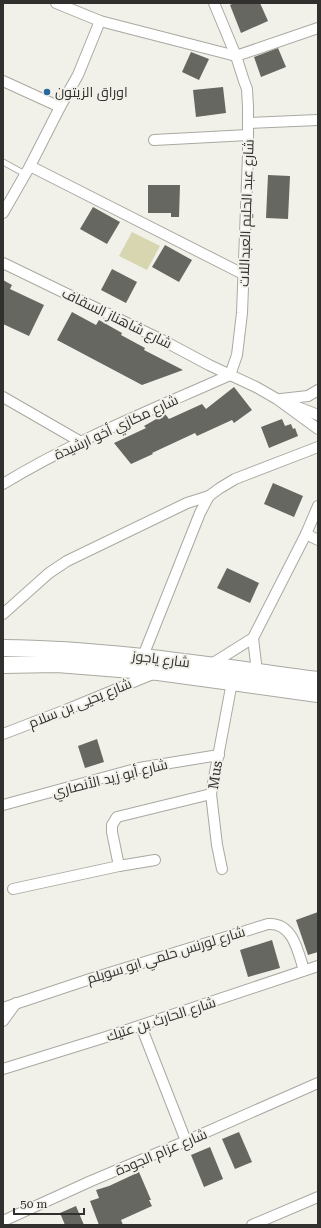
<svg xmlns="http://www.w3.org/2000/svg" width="321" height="1228" font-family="'Roboto Serif',Cairo,serif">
<rect width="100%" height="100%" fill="#f1f1ea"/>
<!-- green -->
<polygon fill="#d8d6b1" points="132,232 160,246 147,270 119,256"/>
<!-- building -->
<g fill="#676761">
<polygon points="234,3 260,3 268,21 241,33 230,5"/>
<polygon points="278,48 286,67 261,77 254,57"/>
<polygon points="191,52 209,59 199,80 182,72"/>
<polygon points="223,87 226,113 196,117 193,90"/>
<polygon points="268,175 290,176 288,219 266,218"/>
<polygon points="148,185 180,185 179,217 171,217 171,213 148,213"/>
<polygon points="93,207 120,222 107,244 80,229"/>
<polygon points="165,245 192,260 179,282 152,267"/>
<polygon points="112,269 137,282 126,303 101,290"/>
<polygon points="3,280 12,285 10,289 44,305 29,336 3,324"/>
<polygon points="72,312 96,325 99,320 122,333 121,335 145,348 144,350 183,370 142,385 57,340"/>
<polygon points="234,387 252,410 234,423 232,420 197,436 195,433 152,453 153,454 131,464 114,443 146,428 144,426 165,414 169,419 202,404 206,409"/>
<polygon points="282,419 285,426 291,424 293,429 295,428 298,436 269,448 261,427"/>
<polygon points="273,483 303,496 294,517 264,504"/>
<polygon points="227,568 259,583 250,603 217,588"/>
<polygon points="97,739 104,762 85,768 78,746"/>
<polygon points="318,912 318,952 308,955 296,920"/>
<polygon points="272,940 280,968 248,977 240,950"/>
<polygon points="239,1132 252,1162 235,1169 222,1139"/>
<polygon points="210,1147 223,1179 204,1187 191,1155"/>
<polygon points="139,1172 151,1200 149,1200 152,1206 121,1220 123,1225 99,1225 90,1201 99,1198 96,1190 109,1186"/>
<polygon points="76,1206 84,1225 65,1225 60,1213"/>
</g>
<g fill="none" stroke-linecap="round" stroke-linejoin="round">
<defs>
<polyline id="service" points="3,162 25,174"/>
<g id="minor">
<polyline points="56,3 100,21 236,56 318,28"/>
<polyline points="214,3 236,56 244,81 247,89 248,107 248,155 242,313 237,355 230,375"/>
<polyline points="3,81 60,107"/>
<polyline points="249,123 318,120"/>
<polyline points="154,140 248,135"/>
<polyline points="30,166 243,274"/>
<polyline points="3,213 30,166 60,107 78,75 100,21"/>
<polyline points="3,263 164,341 209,365 256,387 277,399 318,429"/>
<polyline points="3,397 81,442"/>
<polyline points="281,399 308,396 318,390"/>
<polyline points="290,404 318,415"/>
<path d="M3,484C75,440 154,409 230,375"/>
<polyline points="306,534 318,540"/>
<polyline points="3,614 49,573 67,561 187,503 209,496 220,488 235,479 318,447"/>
<polyline points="253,638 257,672"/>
<polyline points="143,656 200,513 209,496"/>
<polyline points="210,665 253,638 306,534 318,506"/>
<polyline points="3,734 63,711 153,674"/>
<polyline points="3,805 139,768 219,755"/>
<polyline points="119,866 112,832 112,825 117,817 211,794"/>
<polyline points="222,869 217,845 211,794 232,682"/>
<polyline points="13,889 119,866 155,860"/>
<path d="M3,1008L90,979L268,924C293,922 298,952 304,970"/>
<polyline points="3,1021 16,1003"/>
<polyline points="141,1026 186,1141"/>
<polyline points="3,1069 106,1037 318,966"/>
<polyline points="3,1221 91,1181 186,1141 318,1083"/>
<polyline points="252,1225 318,1197"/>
</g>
<g id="primary">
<path d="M3,648C109,649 213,666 318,680"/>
<polyline points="3,665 57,664 158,672 318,694"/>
</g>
</defs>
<!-- service casing -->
<use href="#service" stroke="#a9a9a2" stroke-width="7"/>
<!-- minor casing -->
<use href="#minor" stroke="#a9a9a2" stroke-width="12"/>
<!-- primary casing -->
<use href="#primary" stroke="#a9a9a2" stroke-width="18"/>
<!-- service -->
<use href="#service" stroke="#fff" stroke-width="5"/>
<!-- minor -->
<use href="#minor" stroke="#fff" stroke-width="10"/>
<!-- primary -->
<use href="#primary" stroke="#fff" stroke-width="16"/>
</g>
<!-- markers -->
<circle fill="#28689e" stroke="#f1f1ea" stroke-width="1.5" cx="47" cy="92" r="4"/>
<g text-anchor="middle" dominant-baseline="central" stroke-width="4" stroke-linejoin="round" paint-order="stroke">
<!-- poi labels -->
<g font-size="14" fill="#31302e" stroke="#f1f1ea" text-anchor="start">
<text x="55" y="92">اوراق الزيتون</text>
</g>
<!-- street labels -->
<g font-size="14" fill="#31302e" stroke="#f1f1ea">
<text transform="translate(246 213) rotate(-88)">شارع عبد الحليم العبداللات</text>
<text transform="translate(117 318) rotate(26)">شارع شاهناز السقاف</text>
<text transform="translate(116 427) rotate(-25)">شارع مكازي أخو ارشيدة</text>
<text transform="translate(161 659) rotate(7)">شارع ياجوز</text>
<text transform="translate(80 703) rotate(-22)">شارع يحيى بن سلام</text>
<text transform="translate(215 775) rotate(-81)">Mus</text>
<text transform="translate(110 778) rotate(-14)">شارع أبو زيد الأنصاري</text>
<text transform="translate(166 955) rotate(-17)">شارع لورنس حلمي ابو سويلم</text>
<text transform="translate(161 1019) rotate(-18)">شارع الحارث بن عتيك</text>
<text transform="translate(161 1152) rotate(-23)">شارع عزام الجودة</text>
</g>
</g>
<!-- border -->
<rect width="321" height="1228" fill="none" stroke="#31302e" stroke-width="8"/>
<!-- scale -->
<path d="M14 1208v6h70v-6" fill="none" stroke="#31302e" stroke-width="2"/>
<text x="20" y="1208" font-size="12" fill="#31302e" stroke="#f1f1ea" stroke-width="3" paint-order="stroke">50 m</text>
</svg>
